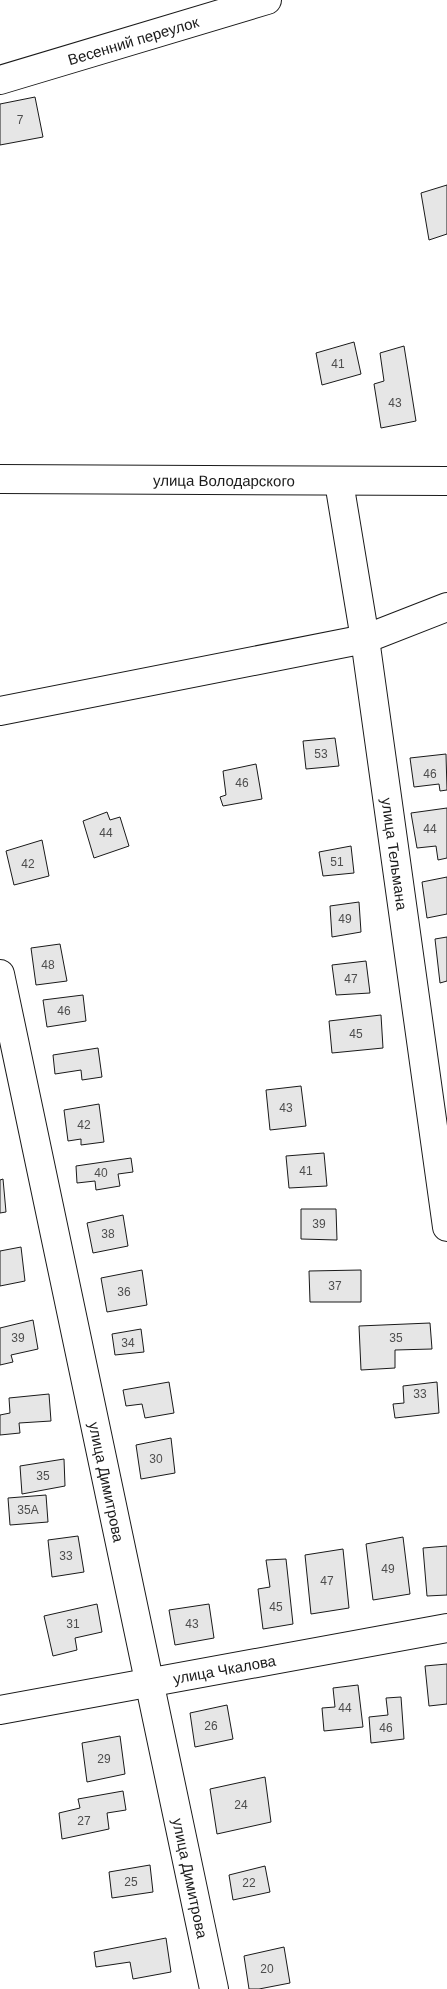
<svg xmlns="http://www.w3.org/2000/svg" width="447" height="1989" font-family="Helvetica,sans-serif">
<rect width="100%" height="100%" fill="#fff"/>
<!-- building -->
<g fill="#e6e6e6" stroke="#1a1a1a">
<polygon points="35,97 43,137 0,145 0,104"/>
<polygon points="447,185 447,234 429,240 421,193"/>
<polygon points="354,342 361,374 322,385 316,353"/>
<polygon points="404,346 416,421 381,428 374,384 384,381 380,353"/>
<polygon points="335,738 339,766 306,769 303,741"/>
<polygon points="446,754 447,790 440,791 439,784 414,787 410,758"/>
<polygon points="256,764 262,799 223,806 220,797 226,795 223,771"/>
<polygon points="447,808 447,858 438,860 436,846 417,848 411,813"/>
<polygon points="107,812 110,820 120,817 129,846 94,858 83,821"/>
<polygon points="42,840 49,876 14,885 6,851"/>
<polygon points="351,846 354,873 323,876 319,852"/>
<polygon points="447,877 447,914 427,918 422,882"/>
<polygon points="359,902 361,932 332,937 330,906"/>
<polygon points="447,937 447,981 440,983 435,939"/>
<polygon points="60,944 67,981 36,985 31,948"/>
<polygon points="366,961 370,993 336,995 332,965"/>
<polygon points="83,995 86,1021 47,1027 43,1000"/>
<polygon points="381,1015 383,1048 332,1053 329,1021"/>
<polygon points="98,1048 102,1077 82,1080 81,1070 55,1074 53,1055"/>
<polygon points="301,1086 306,1126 270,1130 266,1090"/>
<polygon points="99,1104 104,1142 81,1145 81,1139 68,1141 64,1110"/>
<polygon points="324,1153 327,1186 289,1188 286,1156"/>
<polygon points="131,1158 133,1172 118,1174 120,1186 96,1190 95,1181 77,1183 76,1166"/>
<polygon points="3,1179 6,1212 0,1213 0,1180"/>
<polygon points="301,1209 336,1209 337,1240 301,1239"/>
<polygon points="123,1215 128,1246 93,1253 87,1223"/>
<polygon points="21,1247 25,1281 0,1286 0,1251"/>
<polygon points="142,1270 147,1305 107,1312 101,1278"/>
<polygon points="361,1270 361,1302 310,1302 309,1271"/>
<polygon points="33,1320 38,1349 11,1355 13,1362 0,1365 0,1328"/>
<polygon points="430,1323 432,1349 395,1350 395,1368 361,1370 359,1326"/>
<polygon points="141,1329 144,1352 115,1355 112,1334"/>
<polygon points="169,1382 174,1413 145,1418 142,1404 126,1406 123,1390"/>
<polygon points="437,1382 439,1413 395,1418 393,1404 404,1403 403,1386"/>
<polygon points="49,1394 51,1421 19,1423 20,1433 0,1435 0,1415 10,1413 9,1398"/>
<polygon points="171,1438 175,1473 141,1479 136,1445"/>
<polygon points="64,1459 65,1486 22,1494 20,1466"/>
<polygon points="46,1495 48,1522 10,1525 8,1498"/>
<polygon points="78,1536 84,1572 52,1577 48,1540"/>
<polygon points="403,1537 410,1594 373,1600 366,1544"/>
<polygon points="447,1546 447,1595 427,1596 423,1548"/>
<polygon points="343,1549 349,1608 311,1614 305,1555"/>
<polygon points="286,1559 293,1624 263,1629 258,1589 270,1587 266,1560"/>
<polygon points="97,1604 102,1632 75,1638 77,1650 53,1656 44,1616"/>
<polygon points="209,1604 214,1638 175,1645 169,1610"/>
<polygon points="447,1664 447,1704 429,1706 425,1666"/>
<polygon points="358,1685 363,1727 324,1731 322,1708 335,1707 333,1688"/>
<polygon points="401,1697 404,1739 371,1743 369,1717 388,1715 386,1698"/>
<polygon points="227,1705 233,1739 195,1747 190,1713"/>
<polygon points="120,1736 125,1774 87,1782 82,1743"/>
<polygon points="265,1777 271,1822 217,1834 210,1789"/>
<polygon points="123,1791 126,1810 107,1813 109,1829 62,1839 59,1813 80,1808 78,1799"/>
<polygon points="150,1865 153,1892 112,1898 109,1872"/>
<polygon points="265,1866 270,1892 233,1900 229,1875"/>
<polygon points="166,1938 171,1972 133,1979 130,1962 96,1967 94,1952"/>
<polygon points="284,1947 290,1983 259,1989 249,1989 244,1956"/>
</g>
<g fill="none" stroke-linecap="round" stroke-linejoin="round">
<defs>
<g id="minor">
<path id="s1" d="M0,80L267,0"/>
<path id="s2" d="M0,479L447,481"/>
<path id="s3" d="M339,482L365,639L447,1227"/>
<polyline points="0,711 365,639 447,607"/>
<path id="s4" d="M0,974L214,1989"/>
<path id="s5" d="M0,1710L447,1628"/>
</g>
</defs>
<!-- minor casing -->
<use href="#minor" stroke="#1a1a1a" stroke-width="30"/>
<!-- minor -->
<use href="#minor" stroke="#fff" stroke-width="28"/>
</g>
<g text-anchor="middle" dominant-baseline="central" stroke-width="4" stroke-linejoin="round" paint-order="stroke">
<!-- number labels -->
<g font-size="12" fill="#4d4d4d">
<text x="20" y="120">7</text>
<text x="338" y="364">41</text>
<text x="395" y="403">43</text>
<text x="321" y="754">53</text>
<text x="430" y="774">46</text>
<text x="242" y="783">46</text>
<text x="430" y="829">44</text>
<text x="106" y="833">44</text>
<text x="337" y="862">51</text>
<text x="28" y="864">42</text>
<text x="345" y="919">49</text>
<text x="48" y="965">48</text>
<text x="351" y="979">47</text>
<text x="64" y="1011">46</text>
<text x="356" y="1034">45</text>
<text x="286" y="1108">43</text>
<text x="84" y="1125">42</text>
<text x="306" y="1171">41</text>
<text x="101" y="1173">40</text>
<text x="319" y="1224">39</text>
<text x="108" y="1234">38</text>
<text x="335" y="1286">37</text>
<text x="124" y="1292">36</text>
<text x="18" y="1338">39</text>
<text x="396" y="1338">35</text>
<text x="128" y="1343">34</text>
<text x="420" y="1394">33</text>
<text x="156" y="1459">30</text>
<text x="43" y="1476">35</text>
<text x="28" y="1510">35А</text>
<text x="66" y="1556">33</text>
<text x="388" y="1569">49</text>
<text x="327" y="1581">47</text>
<text x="276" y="1607">45</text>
<text x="73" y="1624">31</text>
<text x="192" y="1624">43</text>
<text x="345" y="1708">44</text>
<text x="211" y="1726">26</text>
<text x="386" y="1728">46</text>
<text x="104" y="1759">29</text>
<text x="241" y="1805">24</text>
<text x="84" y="1821">27</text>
<text x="131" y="1882">25</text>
<text x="249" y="1883">22</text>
<text x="267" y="1969">20</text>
</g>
<!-- street labels -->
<g font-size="15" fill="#1a1a1a" stroke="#fff">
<text stroke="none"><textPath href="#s1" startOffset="139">Весенний переулок</textPath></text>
<text stroke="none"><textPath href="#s2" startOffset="224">улица Володарского</textPath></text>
<text stroke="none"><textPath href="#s3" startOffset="376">улица Тельмана</textPath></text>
<text stroke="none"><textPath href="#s4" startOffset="519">улица Димитрова</textPath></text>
<text stroke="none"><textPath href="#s5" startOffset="228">улица Чкалова</textPath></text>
<text stroke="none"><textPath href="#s4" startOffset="924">улица Димитрова</textPath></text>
</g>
</g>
</svg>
